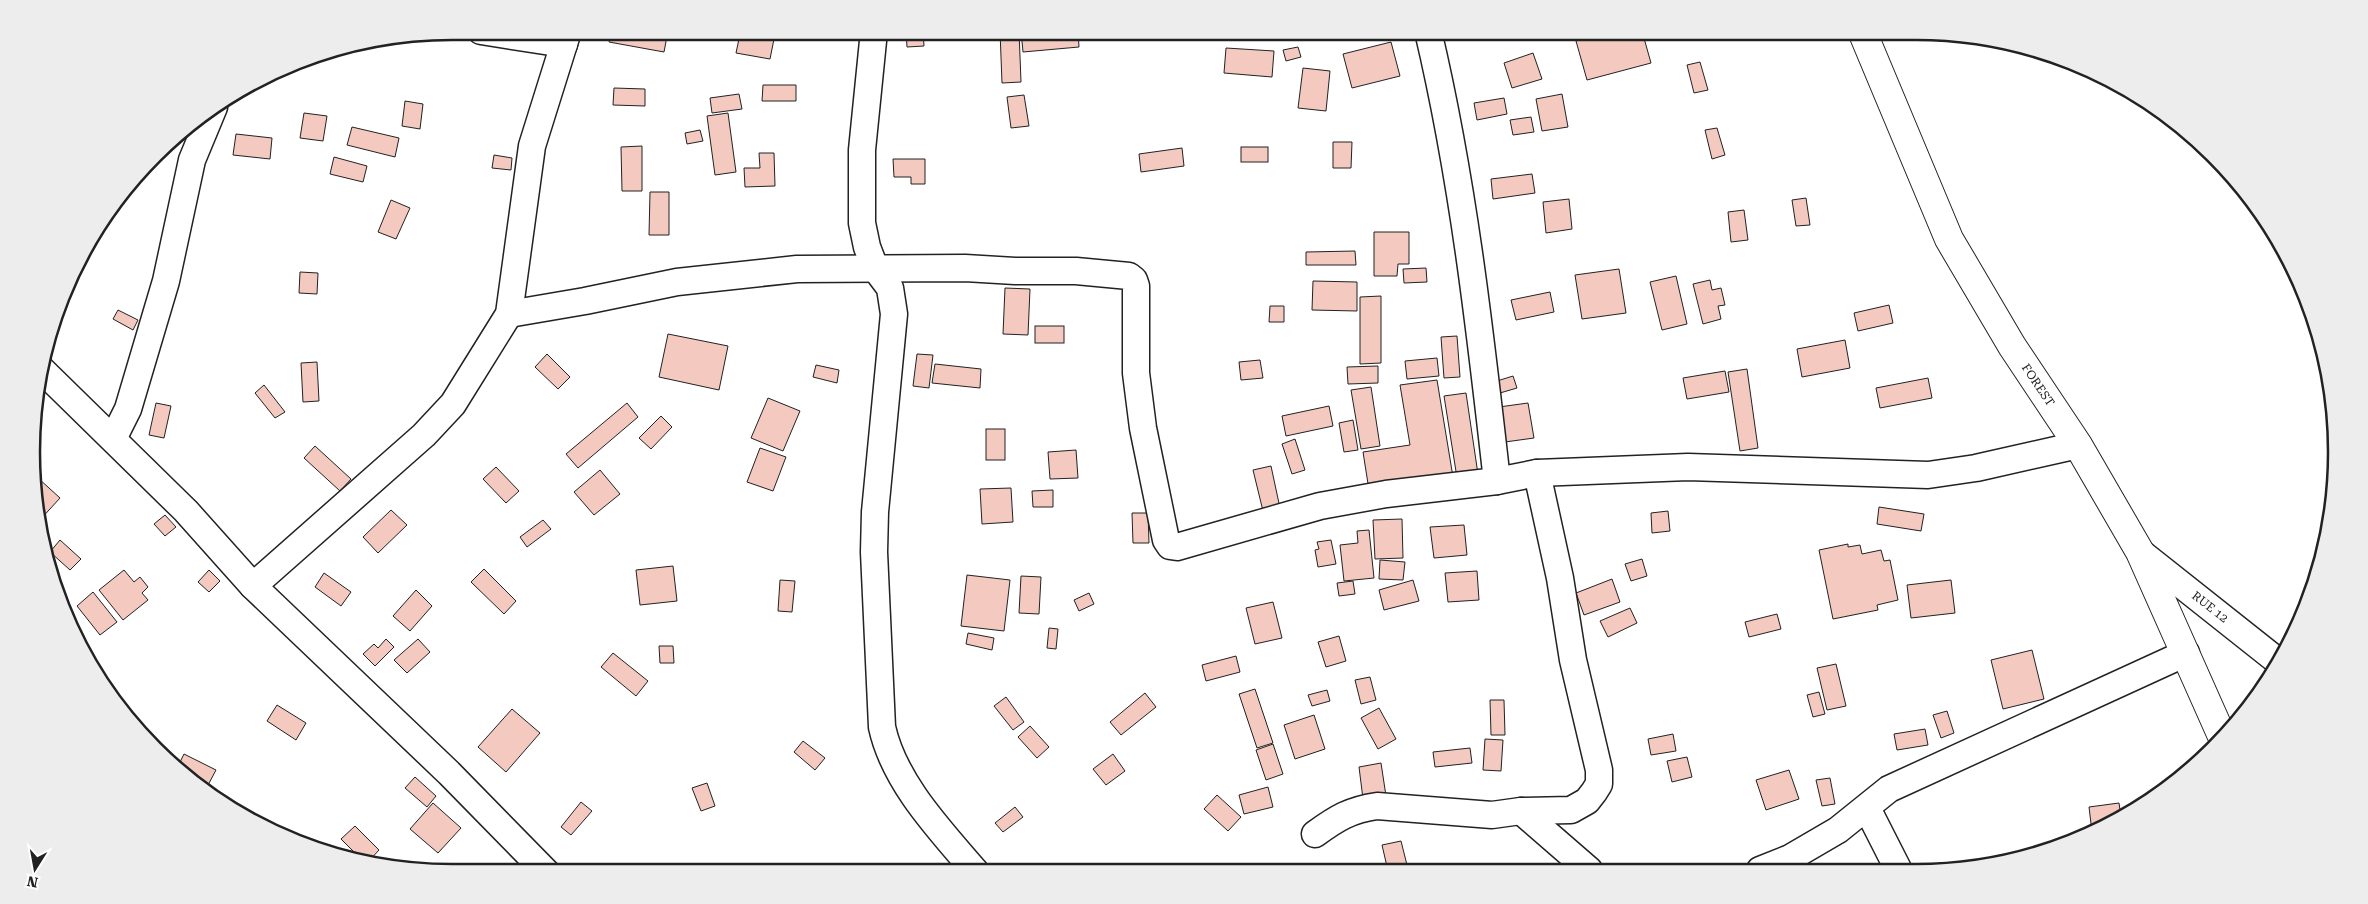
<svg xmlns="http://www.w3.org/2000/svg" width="2368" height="904" font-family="'Roboto Serif',serif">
<rect width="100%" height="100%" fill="#fff"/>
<!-- building -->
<g fill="#f3c9c0" stroke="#222">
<polygon points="611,31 668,31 664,52 609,42"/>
<polygon points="796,31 838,31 838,35"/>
<polygon points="906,31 923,31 924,46 907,47"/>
<polygon points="1000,31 1019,31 1021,82 1002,83"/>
<polygon points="1021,31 1078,31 1079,47 1023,52"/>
<polygon points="1610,31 1642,31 1651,63 1587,80 1576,41"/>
<polygon points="740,34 774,39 770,59 736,53"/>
<polygon points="1391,42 1400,76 1352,88 1343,54"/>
<polygon points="1298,47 1301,57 1286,61 1283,50"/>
<polygon points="1226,48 1274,51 1272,77 1224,73"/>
<polygon points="1533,53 1542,79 1512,88 1504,63"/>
<polygon points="1700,62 1708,90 1694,93 1687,65"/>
<polygon points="1303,68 1330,71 1326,111 1298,108"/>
<polygon points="763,85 796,85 796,101 762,101"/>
<polygon points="614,88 645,89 645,106 613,105"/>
<polygon points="739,94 742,109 712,113 710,98"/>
<polygon points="1562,94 1568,127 1542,131 1536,99"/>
<polygon points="1024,95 1029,126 1011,128 1007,97"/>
<polygon points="1504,98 1507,114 1477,120 1474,103"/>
<polygon points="405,101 423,104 420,129 402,126"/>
<polygon points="304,113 327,116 323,141 300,138"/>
<polygon points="728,113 736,172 715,175 707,116"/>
<polygon points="1531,117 1534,132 1513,135 1510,120"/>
<polygon points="352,127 399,138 395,157 347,145"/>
<polygon points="1717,128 1725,155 1712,159 1705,130"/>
<polygon points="700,130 703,141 687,144 685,133"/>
<polygon points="236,134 272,138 270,159 233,155"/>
<polygon points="1333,142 1352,142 1351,168 1333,168"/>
<polygon points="642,146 642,191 622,191 621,147"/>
<rect x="1241" y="147" width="27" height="15"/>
<polygon points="1182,148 1184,166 1141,172 1139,154"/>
<polygon points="759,153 774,153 775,186 745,187 744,168 760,168"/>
<polygon points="494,155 512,158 511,170 492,168"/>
<polygon points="334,157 367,166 363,182 330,174"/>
<polygon points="893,159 925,159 925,184 911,184 911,177 894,177"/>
<polygon points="1532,174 1535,193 1493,199 1491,179"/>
<polygon points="650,192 669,192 669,235 649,235"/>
<polygon points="1806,198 1810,225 1796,226 1792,200"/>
<polygon points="1569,199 1572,229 1546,233 1543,202"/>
<polygon points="391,200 410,208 396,239 378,232"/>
<polygon points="1744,210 1748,240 1731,242 1728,212"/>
<polygon points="1374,232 1409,232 1409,264 1398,264 1397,276 1374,276"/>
<polygon points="1355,251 1356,265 1306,265 1306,252"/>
<polygon points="1426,268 1427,282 1404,283 1403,269"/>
<polygon points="1619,269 1626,313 1582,319 1575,275"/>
<polygon points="300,272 318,273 317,294 299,293"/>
<polygon points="1676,276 1687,324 1662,330 1650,282"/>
<polygon points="1710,280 1712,290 1721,288 1725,305 1718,306 1721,319 1703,324 1693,284"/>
<polygon points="1313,281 1357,282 1357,311 1312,310"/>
<polygon points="1005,288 1030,289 1028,335 1003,334"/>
<polygon points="1550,292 1554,312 1516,320 1511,300"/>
<polygon points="1381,296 1381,363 1360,364 1360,297"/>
<polygon points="1889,305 1893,323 1858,331 1854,313"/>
<polygon points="1270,306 1284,306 1284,322 1269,322"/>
<polygon points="118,310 138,320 133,330 113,319"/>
<rect x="1035" y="326" width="29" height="17"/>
<polygon points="668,334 728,346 719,390 659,377"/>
<polygon points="1457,336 1460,377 1444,378 1441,337"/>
<polygon points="1845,340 1850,368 1802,377 1797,349"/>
<polygon points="547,354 570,377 558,389 535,367"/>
<polygon points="917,354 933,355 929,388 913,386"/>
<polygon points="1437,358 1439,376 1407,379 1405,361"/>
<polygon points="1260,360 1263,378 1241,380 1239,362"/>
<polygon points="317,362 319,401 303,402 301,363"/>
<polygon points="935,364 981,369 980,388 932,383"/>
<polygon points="816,365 839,370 837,383 813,377"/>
<polygon points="1378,366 1378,383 1348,384 1347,367"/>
<polygon points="1747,369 1758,448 1740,451 1728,372"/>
<polygon points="1725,371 1729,392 1687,399 1683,378"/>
<polygon points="1513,376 1517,388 1500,393 1497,381"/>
<polygon points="1928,378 1932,398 1880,408 1876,388"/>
<polygon points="1437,380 1453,477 1369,490 1363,452 1410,445 1400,385"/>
<polygon points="264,385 285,412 275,418 255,393"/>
<polygon points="1371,387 1380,446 1361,449 1351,390"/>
<polygon points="1466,393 1479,481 1458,484 1444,396"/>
<polygon points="768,398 800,411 783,451 751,438"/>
<polygon points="156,403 171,406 164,438 149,435"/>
<polygon points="627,403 638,417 578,468 566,454"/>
<polygon points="1528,403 1534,438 1505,442 1499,407"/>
<polygon points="1329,406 1333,426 1286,436 1282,416"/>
<polygon points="661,416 672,427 651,449 639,438"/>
<polygon points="1353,420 1358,450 1344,452 1339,423"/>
<rect x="986" y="429" width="19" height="31"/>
<polygon points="1295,439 1305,470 1292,474 1282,444"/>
<polygon points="315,446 351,479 340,491 304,458"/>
<polygon points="760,448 786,457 773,491 747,482"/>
<polygon points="1076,450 1078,478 1050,479 1048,452"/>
<polygon points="1271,466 1280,508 1263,511 1253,470"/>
<polygon points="496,467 519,491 506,503 483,479"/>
<polygon points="600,470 620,494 594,515 574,492"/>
<polygon points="38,478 60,498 39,521"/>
<polygon points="1011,488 1013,522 982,524 980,489"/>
<polygon points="1053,490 1053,507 1033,507 1032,491"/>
<polygon points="1879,507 1924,514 1921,531 1877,524"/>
<polygon points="391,510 407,525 378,553 363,537"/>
<polygon points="1668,511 1670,531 1652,533 1651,513"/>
<polygon points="1132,513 1148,513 1149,543 1133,543"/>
<polygon points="165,515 176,527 165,536 154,524"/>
<polygon points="1402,519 1403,558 1375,559 1373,520"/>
<polygon points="543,520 551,529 527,547 520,537"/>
<polygon points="1464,525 1467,555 1434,558 1430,527"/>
<polygon points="1369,530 1374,578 1344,581 1340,545 1358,543 1357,531"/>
<polygon points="60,540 81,559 70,570 50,552"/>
<polygon points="1331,540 1336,564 1318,567 1315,550 1319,549 1317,542"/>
<polygon points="1848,544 1848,547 1860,545 1862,554 1881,550 1884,561 1890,560 1898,600 1877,605 1878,610 1833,619 1819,550"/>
<polygon points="1642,559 1647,576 1631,581 1625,564"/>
<polygon points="1380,560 1405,562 1403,580 1379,579"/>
<polygon points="673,566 677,601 640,605 636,570"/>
<polygon points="484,569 516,601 504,614 471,582"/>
<polygon points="124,570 134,582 140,577 148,587 142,593 148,600 123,620 99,590"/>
<polygon points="209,570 220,581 209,592 198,582"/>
<polygon points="1477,571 1479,600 1448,602 1445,573"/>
<polygon points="324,573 351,592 341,606 315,587"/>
<polygon points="967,575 1010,580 1004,631 961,626"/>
<polygon points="1021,576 1041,577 1039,614 1019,613"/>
<polygon points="1612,579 1620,602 1584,615 1576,593"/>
<polygon points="780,580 795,581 792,612 778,611"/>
<polygon points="1413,580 1419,601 1384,610 1379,590"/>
<polygon points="1951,580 1955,613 1911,618 1907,585"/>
<polygon points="1353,581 1355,594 1339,596 1337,583"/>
<polygon points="416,590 432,606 410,631 393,616"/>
<polygon points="93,592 117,622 100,635 77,606"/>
<polygon points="1089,593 1094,604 1079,611 1074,600"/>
<polygon points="1273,602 1282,638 1255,644 1246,608"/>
<polygon points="1630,608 1637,623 1608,637 1600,621"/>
<polygon points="1777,614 1781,629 1749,637 1745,622"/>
<polygon points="1049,628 1058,629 1056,649 1047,648"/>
<polygon points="968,633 994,638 992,650 966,644"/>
<polygon points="1339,636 1346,661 1326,667 1318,642"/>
<polygon points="386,639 394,647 375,666 363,654 374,644 378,648"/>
<polygon points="418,639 430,652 407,673 394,660"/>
<polygon points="659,646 673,646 674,663 660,663"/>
<polygon points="2032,650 2044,699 2003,709 1991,660"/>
<polygon points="613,653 648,681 636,696 601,667"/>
<polygon points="1236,656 1240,672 1206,681 1202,665"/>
<polygon points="1836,664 1846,706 1827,710 1817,668"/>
<polygon points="1370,677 1376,700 1361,704 1355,680"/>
<polygon points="1255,689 1273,743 1257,748 1239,694"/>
<polygon points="1327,690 1330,701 1312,706 1308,695"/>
<polygon points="1819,692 1825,714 1813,717 1807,695"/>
<polygon points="1145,693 1156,707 1121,735 1110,722"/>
<polygon points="1006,697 1024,722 1013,730 994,706"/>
<polygon points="1490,700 1504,700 1505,735 1491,735"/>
<polygon points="277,705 306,723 296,740 267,721"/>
<polygon points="1379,708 1396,739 1378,749 1361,718"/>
<polygon points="512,709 540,733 506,772 478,747"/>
<polygon points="1947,711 1954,733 1941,738 1933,715"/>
<polygon points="1314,715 1325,749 1295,759 1284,725"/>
<polygon points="1030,726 1049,747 1037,758 1018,737"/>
<polygon points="1925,729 1928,745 1897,750 1894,734"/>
<polygon points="1673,734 1676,751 1651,755 1648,739"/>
<polygon points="1485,739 1503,740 1501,771 1483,770"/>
<polygon points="803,741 825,758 815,770 794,752"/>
<polygon points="1273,744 1283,774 1266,780 1256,750"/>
<polygon points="1470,748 1472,763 1435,767 1433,752"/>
<polygon points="184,754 216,770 207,787 188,778 178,766"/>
<polygon points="1113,754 1125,771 1106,785 1093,769"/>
<polygon points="1687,757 1692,777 1672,782 1667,761"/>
<polygon points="1381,763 1386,796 1363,799 1359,767"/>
<polygon points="1789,770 1799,799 1766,810 1756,780"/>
<polygon points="415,777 436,796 427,807 405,788"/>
<polygon points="1830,778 1835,804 1822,806 1816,780"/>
<polygon points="707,783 715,806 701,811 692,788"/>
<polygon points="1268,787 1273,807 1244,814 1239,795"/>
<polygon points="1217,795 1241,817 1228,831 1204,809"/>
<polygon points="581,802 592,811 571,835 561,827"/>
<polygon points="433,803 461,828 438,853 410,829"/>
<polygon points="2119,803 2121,817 2102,829 2092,832 2089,807"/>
<polygon points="1015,807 1023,817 1003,832 995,823"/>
<polygon points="355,826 379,850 368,862 363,861 341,839"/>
<polygon points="1401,841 1408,869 1388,871 1382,845"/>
<polygon points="788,863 797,872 779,872"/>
</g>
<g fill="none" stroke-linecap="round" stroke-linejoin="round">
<defs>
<g id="minor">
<polyline points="481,31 564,44"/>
<path d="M874,31L862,150V223L867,247L875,268L890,288L894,314L875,512L874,552L882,727C894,782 939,829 975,871"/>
<path d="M1428,31C1463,179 1480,330 1497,481"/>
<polyline points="509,314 585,301 677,282 797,269 965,268 1015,271 1076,271 1129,276 1134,280 1136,286 1136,373 1143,428 1166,540 1170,546 1177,547 1320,506 1386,494 1497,481 1537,473 1688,467 1928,475 1976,468 2078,445"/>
<polyline points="41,369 186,511 253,586 449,773 547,873"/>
<polyline points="113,439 128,409 166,281 192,160 214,107"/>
<polyline points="2140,552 2280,663"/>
<polyline points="253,586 424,435 453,404 509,314 532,146 568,31"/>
<polyline points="1867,808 1898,869"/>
<polyline points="1521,811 1589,870"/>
<path d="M1315,834C1337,818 1350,810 1377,806L1492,815L1521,811L1571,810L1587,801L1594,792L1599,784V770L1573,660L1560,578L1537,473"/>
<polyline points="1760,870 1790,858 1838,830 1889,789 2186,653"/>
</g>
<polyline id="tertiary" points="1862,31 1949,239 2012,346 2078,445 2140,552 2221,734"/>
</defs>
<!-- minor casing -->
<use href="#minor" stroke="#222" stroke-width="29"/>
<!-- tertiary casing -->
<use href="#tertiary" stroke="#222" stroke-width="30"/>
<!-- minor -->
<use href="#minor" stroke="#fff" stroke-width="26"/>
<!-- tertiary -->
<use href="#tertiary" stroke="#fff" stroke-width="28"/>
</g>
<g text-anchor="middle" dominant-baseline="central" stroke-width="4" stroke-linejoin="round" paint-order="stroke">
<!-- street labels -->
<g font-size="12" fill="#222" stroke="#fff">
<text transform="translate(2038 385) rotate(56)">FOREST</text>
<text transform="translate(2210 607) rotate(38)">RUE 12</text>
</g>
</g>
<!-- crop -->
<path d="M0 0H2368V904H0ZM452 40H1916A412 412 0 0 1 2328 452V452A412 412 0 0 1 1916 864H452A412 412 0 0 1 40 452V452A412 412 0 0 1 452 40Z" fill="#ededed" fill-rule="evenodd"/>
<path fill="none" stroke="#222" stroke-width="2.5" d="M452 40H1916A412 412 0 0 1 2328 452V452A412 412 0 0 1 1916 864H452A412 412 0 0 1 40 452V452A412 412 0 0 1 452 40Z"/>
<!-- north arrow -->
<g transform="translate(35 869) rotate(191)" stroke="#ffffff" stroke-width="4" paint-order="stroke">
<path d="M0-4L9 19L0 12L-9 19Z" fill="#222222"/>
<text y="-8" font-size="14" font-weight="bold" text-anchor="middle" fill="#222222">N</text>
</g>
</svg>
